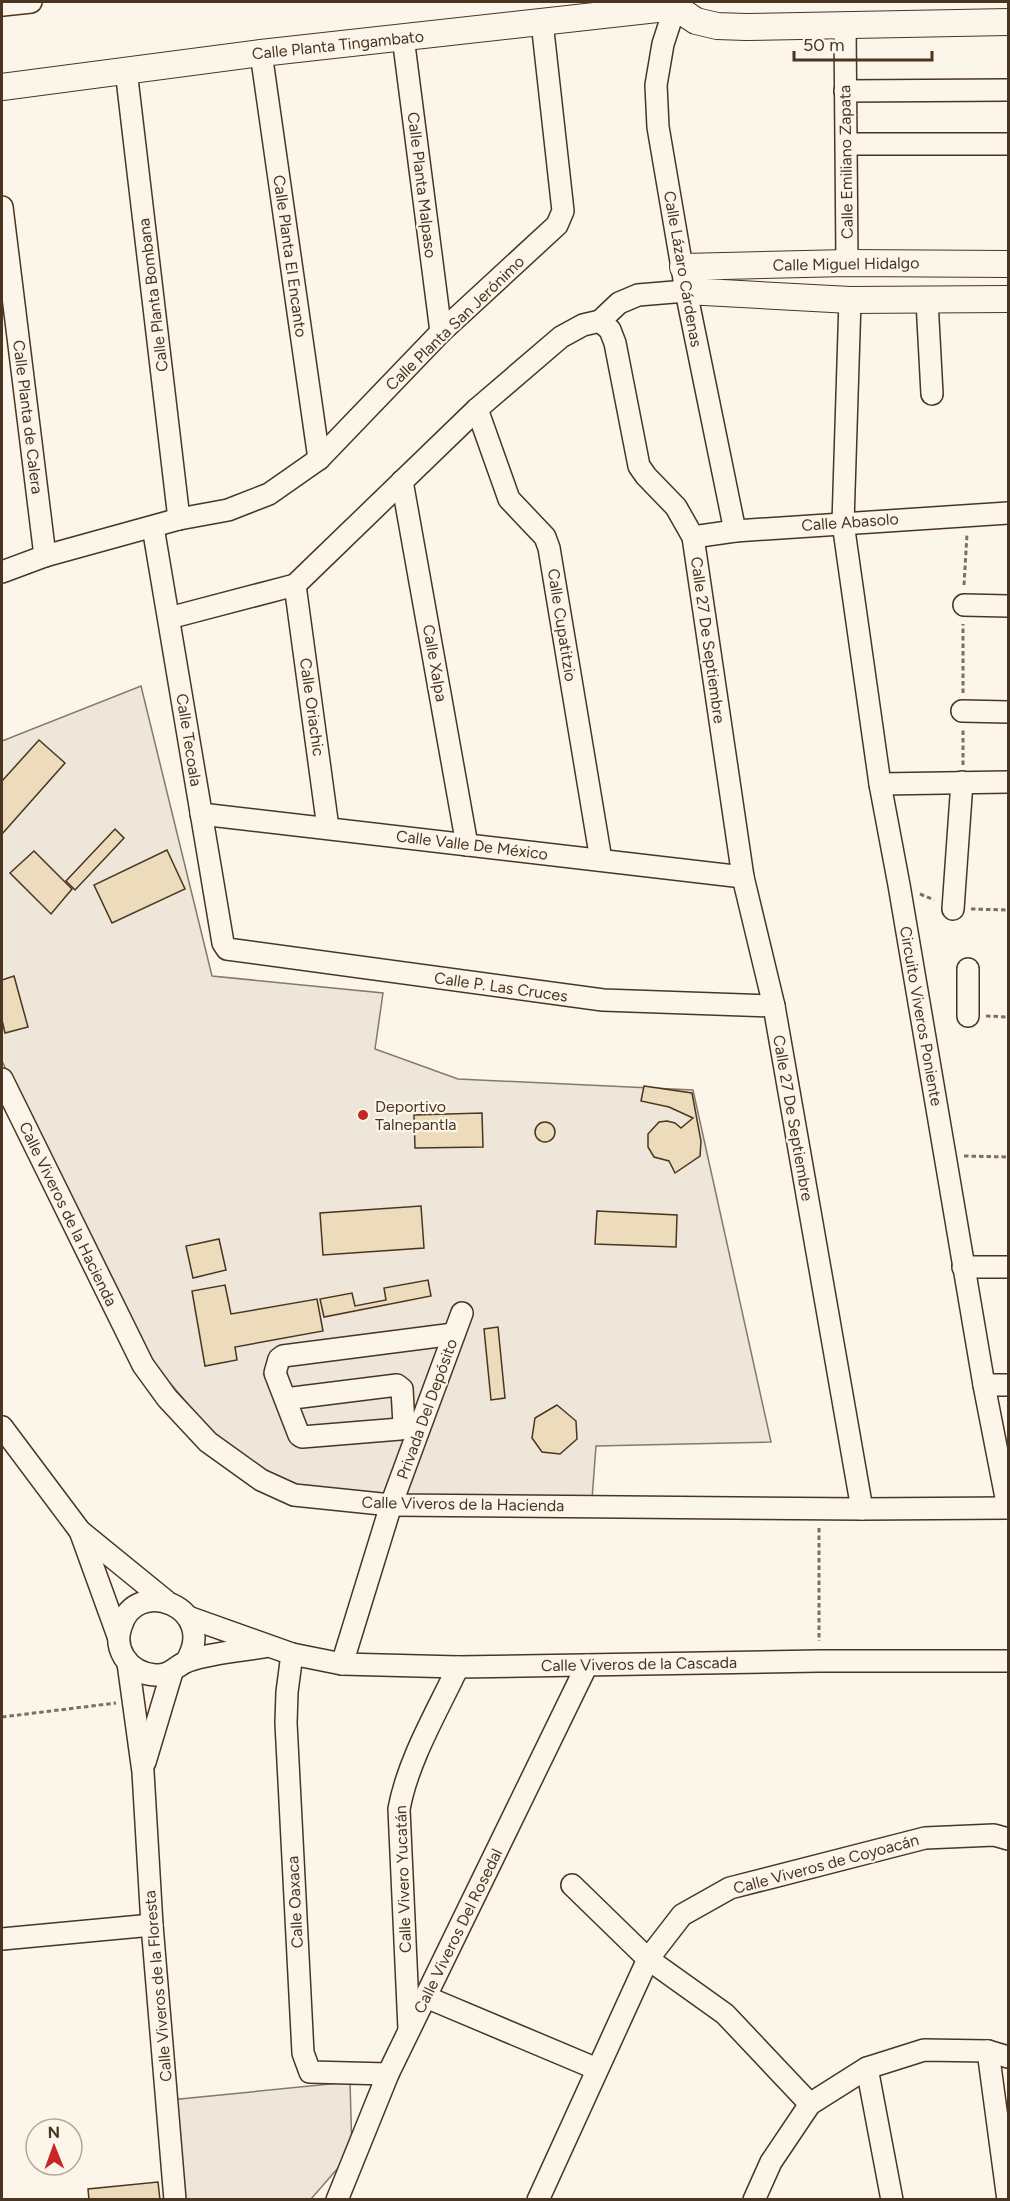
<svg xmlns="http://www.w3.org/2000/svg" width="1010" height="2201" font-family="Figtree,sans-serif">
<rect width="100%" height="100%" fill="#fbf6e9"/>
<!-- green -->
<g fill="#ede6d9" stroke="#887966" stroke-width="1.5">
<polygon points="141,686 212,976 383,993 375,1049 458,1079 693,1090 771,1442 596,1446 592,1499 408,1498 294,1489 216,1437 158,1369 110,1288 2,1061 2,741"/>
<polygon points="350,2082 352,2152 311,2199 185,2199 179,2194 170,2100"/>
</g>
<!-- building -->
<g fill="#ecdcbc" stroke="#4a3520" stroke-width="1.5">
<polygon points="39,740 65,763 2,834 2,781"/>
<polygon points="115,829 124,838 75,890 66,881"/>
<polygon points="167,850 185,889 112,923 94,885"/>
<polygon points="34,851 72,889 51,914 10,873"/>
<polygon points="14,976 28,1027 5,1033 2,1020 2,980"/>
<polygon points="644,1086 692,1093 701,1141 700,1156 675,1173 669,1161 654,1157 648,1147 648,1134 659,1122 667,1121 675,1123 681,1128 693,1118 669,1107 641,1101"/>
<polygon points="482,1113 483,1147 415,1148 414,1115"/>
<circle cx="545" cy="1132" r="10"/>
<polygon points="421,1206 424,1248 323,1255 320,1213"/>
<polygon points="597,1211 677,1215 676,1247 595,1244"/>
<polygon points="219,1239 226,1270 193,1278 186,1246"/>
<polygon points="428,1280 431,1296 324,1317 320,1299 352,1293 355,1306 386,1300 384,1288"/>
<polygon points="225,1285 231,1314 317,1299 323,1331 235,1347 237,1360 205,1366 192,1291"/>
<polygon points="498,1327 505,1398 491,1400 484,1329"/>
<polygon points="557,1405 576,1421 577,1439 560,1454 542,1452 532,1438 535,1418"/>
<polygon points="158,2182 160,2200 89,2200 88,2189"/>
</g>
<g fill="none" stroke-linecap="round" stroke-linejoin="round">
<defs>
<g id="minor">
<polyline points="2,2 3,5 31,2"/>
<polyline points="674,2 675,7 663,44 656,85 658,127 686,291 735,531"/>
<polyline points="845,25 847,263"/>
<polyline points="403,37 441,332"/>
<polyline points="261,53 319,459"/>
<polyline points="126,70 179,519"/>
<polyline points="845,91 1008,90"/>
<polyline points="847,144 1008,144"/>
<polyline points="2,207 45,556"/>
<polyline points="850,300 843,523 880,784 899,885 984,1385 1008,1508"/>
<polyline points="927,301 932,394"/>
<polyline points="600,321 610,330 615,343 639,466 646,476 676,507 693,537 743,877 774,1006 862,1509"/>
<polyline points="477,409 509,499 545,537 549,548 601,860"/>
<polyline points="402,481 467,845"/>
<polyline points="153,527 223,943 227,949 603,1000 774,1006"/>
<polyline points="693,537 735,531 1008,513"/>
<polyline points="2,572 45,556 179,519 228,510 269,494 319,459 441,332 557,225 563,211 542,22"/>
<polyline points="295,585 328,828"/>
<polyline points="964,605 1008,606"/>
<polyline points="169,618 295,585 477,409 561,337 583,325 600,321 619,303 638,295 686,291"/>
<polyline points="962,711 1008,712"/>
<polyline points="880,784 1008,782"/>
<polyline points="201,814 743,877"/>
<polyline points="953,909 962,782"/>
<polyline points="968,969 968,1016"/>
<polyline points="2,1079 143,1365 167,1398 208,1442 261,1480 294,1495 391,1505 862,1509 1008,1508"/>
<polyline points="963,1267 1008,1267"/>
<polyline points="984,1385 1008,1385"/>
<polyline points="285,1399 397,1385 402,1389 404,1425 400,1429 302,1437 299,1435 275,1373 279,1359 283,1356 454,1334"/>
<polyline points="2,1427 80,1531 166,1601"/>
<polyline points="80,1531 118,1636"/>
<polyline points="188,1617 292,1654 342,1664 458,1667 819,1661 1008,1661"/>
<polyline points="292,1654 287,1692 286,1723 303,2053 310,2072 388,2074"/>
<path d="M186,1662C220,1607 135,1575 121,1627C117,1638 118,1647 124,1657C131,1668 142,1674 155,1675C171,1676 175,1666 188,1661C211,1653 239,1651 264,1647"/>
<polyline points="128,1663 143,1772 152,1925 175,2200"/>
<polyline points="342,1664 391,1505 462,1313"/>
<polyline points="145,1762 172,1672"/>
<polyline points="572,1885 648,1959 725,2014 810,2104"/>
<polyline points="2,1939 152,1925"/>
<polyline points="426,1997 597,2069"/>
<path d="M409,2029L399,1809C408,1760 437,1712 458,1667"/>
<polyline points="988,2051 1008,2200"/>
<polyline points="867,2068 892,2200"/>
<polyline points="337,2200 388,2074 587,1665"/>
<polyline points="538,2200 648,1959 682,1915 730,1888 925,1838 994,1835 1008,1839"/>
<polyline points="754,2200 771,2162 810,2104 867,2068 924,2050 988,2051 1008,2057"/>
</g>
<g id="major">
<polyline points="2,87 261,53 675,7 696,21 717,26 746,27 1008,22"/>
<polyline points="683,267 847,263 1008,264"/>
<polyline points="686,291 850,300 1008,299"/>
</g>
</defs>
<!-- minor casing -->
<use href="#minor" stroke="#4a3520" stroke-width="24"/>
<!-- major casing -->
<use href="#major" stroke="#4a3520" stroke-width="28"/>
<!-- path -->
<g stroke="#7f6f5c" stroke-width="3" stroke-dasharray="4.5 3" stroke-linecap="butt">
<polyline points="964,585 967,534"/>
<polyline points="963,693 963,624"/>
<polyline points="963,765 963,729"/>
<polyline points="920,894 934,900"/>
<polyline points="971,909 1008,910"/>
<polyline points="986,1016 1008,1017"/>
<polyline points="964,1156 1008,1157"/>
<polyline points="819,1528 819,1641"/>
<polyline points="2,1717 116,1703"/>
</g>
<!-- minor -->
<use href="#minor" stroke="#fbf6e9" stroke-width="21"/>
<!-- major -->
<use href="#major" stroke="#fbf6e9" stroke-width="26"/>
</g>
<!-- markers -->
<circle fill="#c62828" stroke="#fbf6e9" stroke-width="2" cx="363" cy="1115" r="6"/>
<g text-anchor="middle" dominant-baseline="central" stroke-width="4.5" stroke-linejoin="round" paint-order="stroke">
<!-- street labels -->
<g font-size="16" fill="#4a3520" stroke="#fbf6e9">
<text transform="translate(338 45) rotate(-6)">Calle Planta Tingambato</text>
<text transform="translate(846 162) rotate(-91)">Calle Emiliano Zapata</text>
<text transform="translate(422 185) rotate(83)">Calle Planta Malpaso</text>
<text transform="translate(290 256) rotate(82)">Calle Planta El Encanto</text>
<text transform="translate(846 264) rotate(-1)">Calle Miguel Hidalgo</text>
<text transform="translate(683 269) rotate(80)">Calle Lázaro Cárdenas</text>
<text transform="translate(153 295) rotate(-97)">Calle Planta Bombana</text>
<text transform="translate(455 323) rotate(-44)">Calle Planta San Jerónimo</text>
<text transform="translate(28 417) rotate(83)">Calle Planta de Calera</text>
<text transform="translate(850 522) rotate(-4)">Calle Abasolo</text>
<text transform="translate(562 625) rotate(81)">Calle Cupatitzio</text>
<text transform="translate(708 640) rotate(82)">Calle 27 De Septiembre</text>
<text transform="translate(435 663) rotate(80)">Calle Xalpa</text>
<text transform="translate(312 707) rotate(82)">Calle Oriachic</text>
<text transform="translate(189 740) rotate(81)">Calle Tecoala</text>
<text transform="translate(472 845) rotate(7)">Calle Valle De México</text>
<text transform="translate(501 987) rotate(8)">Calle P. Las Cruces</text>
<text transform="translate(921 1016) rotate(80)">Circuito Viveros Poniente</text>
<text transform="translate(793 1118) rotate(80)">Calle 27 De Septiembre</text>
<text transform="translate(68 1214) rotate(64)">Calle Viveros de la Hacienda</text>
<text transform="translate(427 1409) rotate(-70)">Privada Del Depósito</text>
<text transform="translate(463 1504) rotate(1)">Calle Viveros de la Hacienda</text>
<text transform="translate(639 1664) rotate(-1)">Calle Viveros de la Cascada</text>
<text transform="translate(826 1864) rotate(-15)">Calle Viveros de Coyoacán</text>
<text transform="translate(403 1879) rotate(-92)">Calle Vivero Yucatán</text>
<text transform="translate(295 1902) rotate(-93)">Calle Oaxaca</text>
<text transform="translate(458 1931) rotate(-64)">Calle Viveros Del Rosedal</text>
<text transform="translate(158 1986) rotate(-95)">Calle Viveros de la Floresta</text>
</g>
<!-- poi labels -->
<g font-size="16" fill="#4a3520" stroke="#fbf6e9" text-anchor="start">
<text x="375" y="1106">Deportivo<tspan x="375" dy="18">Talnepantla</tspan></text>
</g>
</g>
<!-- border -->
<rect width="1010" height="2201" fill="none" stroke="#4a3520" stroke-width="6"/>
<!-- north arrow -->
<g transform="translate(54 2147) rotate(359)"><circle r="28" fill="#fbf6e9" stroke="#b4a999" stroke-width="1.5"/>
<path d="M0-4.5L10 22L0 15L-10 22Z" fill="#c62828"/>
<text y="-9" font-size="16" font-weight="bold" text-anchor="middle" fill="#4a3520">N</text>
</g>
<!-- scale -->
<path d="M794 51v9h138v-9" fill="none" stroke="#4a3520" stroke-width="3"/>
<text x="803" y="51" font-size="18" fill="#4a3520" stroke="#fbf6e9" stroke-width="4.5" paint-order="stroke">50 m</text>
</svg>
